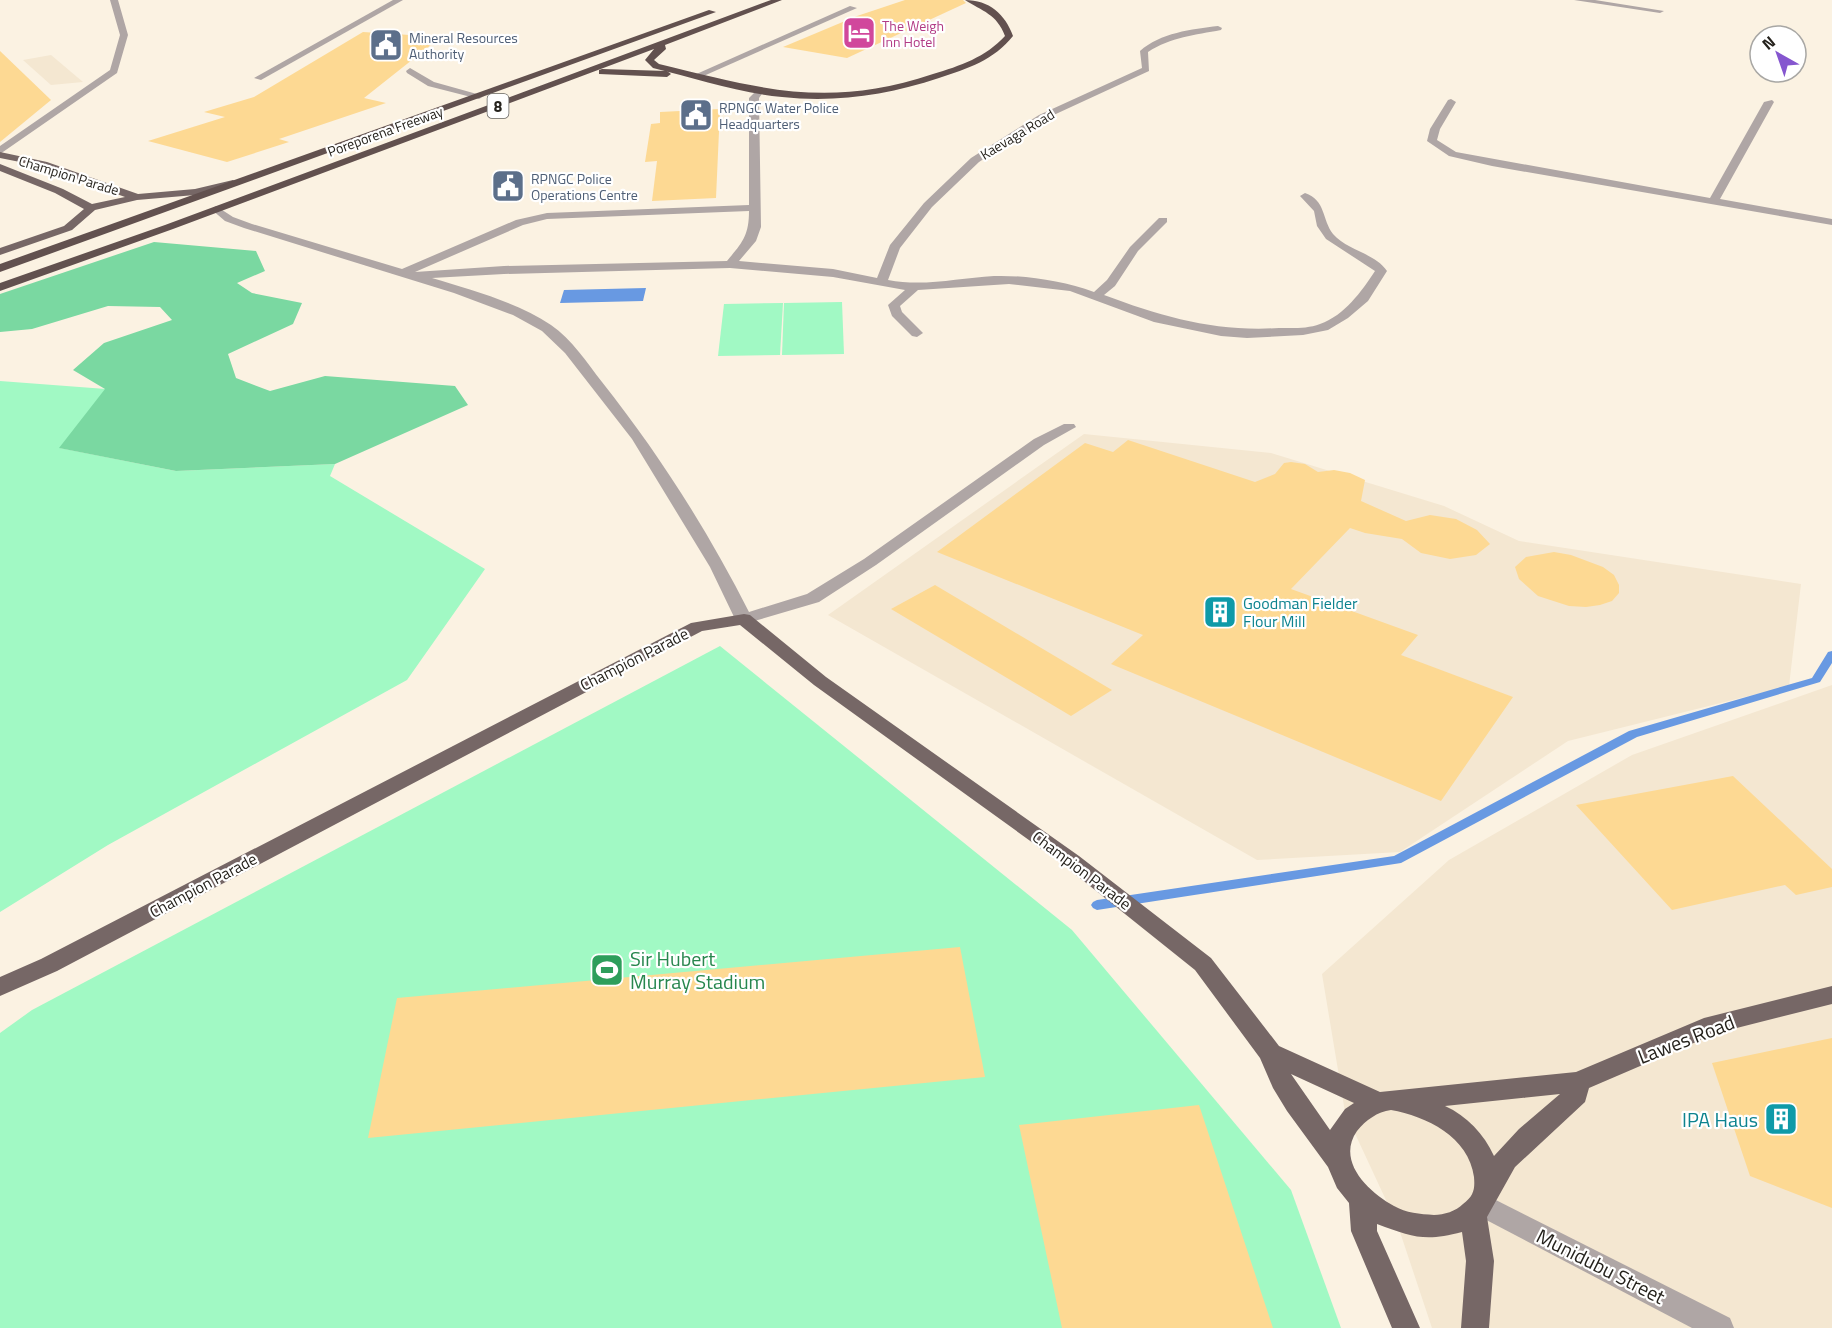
<svg xmlns="http://www.w3.org/2000/svg" width="1832" height="1328" font-family="'Titillium Web',sans-serif">
<rect width="100%" height="100%" fill="#fbf2e2"/>
<!-- built -->
<g fill="#f4e7d1">
<polygon points="51,55 83,82 51,85 23,60"/>
<polygon points="1084,434 1271,453 1444,506 1519,541 1801,584 1789,686 1568,741 1400,852 1257,860 828,615"/>
<polygon points="1832,685 1832,1328 1432,1328 1398,1226 1345,1112 1322,974 1449,860 1632,755"/>
</g>
<!-- green -->
<g fill="#a1f9c4">
<polygon points="842,302 844,354 782,355 784,303"/>
<polygon points="783,303 780,355 718,356 724,304"/>
<polygon points="0,381 106,389 60,448 176,471 335,464 330,476 485,569 407,680 108,845 0,912"/>
<polygon points="720,646 1072,930 1291,1190 1341,1328 0,1328 0,1033 32,1010"/>
</g>
<!-- forest -->
<polygon fill="#7ad8a1" points="154,242 256,251 265,271 237,283 252,293 302,303 293,324 228,354 236,378 270,391 325,376 455,386 468,405 335,464 176,471 59,448 105,389 73,370 104,343 172,320 160,307 108,306 32,329 0,332 0,294"/>
<!-- water -->
<polygon fill="#6899e2" points="646,288 643,301 560,303 564,290"/>
<g fill="none" stroke-linecap="round" stroke-linejoin="round">
<!-- stream -->
<polygon fill="#6899e2" fill-rule="evenodd" points="1832,651 1832,663 1820,682 1637,737 1401,863 1097,910 1093,908 1091,905 1093,902 1097,900 1394,856 1629,731 1812,678 1828,652"/>
</g>
<!-- building -->
<g fill="#fdd993">
<polygon points="905,0 963,0 966,3 847,58 783,47 857,16"/>
<polygon points="363,32 441,37 364,98 386,103 279,139 289,142 227,162 148,141 225,117 204,112 254,97"/>
<polygon points="0,51 51,100 0,142"/>
<polygon points="720,109 716,198 652,201 657,161 645,162 651,124 660,123 660,112"/>
<polygon points="1128,440 1255,482 1275,474 1284,463 1291,462 1305,464 1318,472 1334,470 1350,473 1365,480 1361,501 1406,521 1430,515 1456,519 1477,530 1490,544 1476,555 1450,559 1421,553 1402,539 1365,533 1350,528 1291,589 1418,635 1401,655 1513,697 1441,801 1111,664 1143,635 937,552 1085,443 1113,452"/>
<polygon points="1554,552 1571,555 1603,567 1614,575 1619,585 1619,593 1612,601 1600,605 1586,607 1569,606 1538,596 1519,579 1515,567 1526,557"/>
<polygon points="935,585 1112,690 1071,716 891,609"/>
<polygon points="1733,776 1832,869 1832,887 1796,895 1785,885 1672,910 1576,805"/>
<polygon points="960,947 985,1077 368,1138 397,998"/>
<polygon points="1832,1038 1832,1208 1750,1176 1712,1063"/>
<polygon points="1199,1105 1273,1328 1062,1328 1019,1125"/>
</g>
<g fill="none" stroke-linecap="round" stroke-linejoin="round">
<!-- minor -->
<g fill="#afa6a5" fill-rule="evenodd">
<polygon points="110,0 118,0 128,35 117,73 0,154 0,146 110,70 120,35"/>
<polygon points="393,0 403,0 261,80 254,78"/>
<polygon points="1574,0 1595,0 1664,11 1660,13"/>
<polygon points="850,6 857,8 699,78 692,76"/>
<path d="M1218,26L1222,28L1221,30C1195,35 1171,37 1148,52L1149,71L1045,119L979,162L932,207L900,248L888,280C924,287 958,278 994,276C1026,275 1063,281 1094,292L1107,280L1130,247L1159,218H1167V222L1138,251L1115,286L1104,295C1163,317 1215,332 1279,328C1292,328 1307,329 1320,324C1345,315 1361,292 1375,271L1326,239L1317,226L1314,211L1300,196L1305,193C1326,200 1322,220 1333,234C1348,251 1375,253 1387,271L1368,301L1348,318L1328,330L1303,335L1247,338L1221,336L1154,322L1070,291L1009,284L918,290L900,306L902,312L923,333L917,337L912,336L892,316L888,305L905,290L833,277L730,268L504,274L432,278C471,290 517,302 551,325C572,339 587,363 602,382C659,454 708,531 749,612L807,594L864,559L1034,439L1064,424H1074L1076,427L1044,445L876,565L819,602L744,624L738,623L735,619L710,567L632,439L565,353L542,331L513,315L454,293L244,228L225,221L211,209L216,206L233,217L252,224L402,269L516,220L547,213L749,205V98L759,88L764,91L759,98L761,227L756,241L739,261L833,269L877,278L890,245L924,203L971,158L1039,115L1142,68L1140,51C1160,33 1192,29 1218,26ZM749,211C749,236 742,243 727,261L504,266L415,272L523,225L547,219Z"/>
<polygon points="410,68 434,82 484,96 479,99 428,86 407,73 406,71"/>
<polygon points="1451,99 1456,102 1440,129 1437,140 1456,152 1710,198 1764,102 1772,100 1774,102 1720,199 1832,219 1832,225 1492,166 1449,156 1427,141 1430,129 1448,100"/>
<polygon points="1482,1193 1730,1318 1734,1328 1692,1328 1473,1213 1469,1205 1473,1197"/>
</g>
<!-- major -->
<g fill="#766766" fill-rule="evenodd">
<polygon points="0,152 47,162 138,194 195,189 233,180 238,183 195,195 137,200 95,210 72,230 0,255 0,248 64,226 84,209 55,193 0,171 0,164 63,189 92,204 125,197 40,166 0,158"/>
<path d="M744,614L750,615L826,677L1079,856L1211,958L1279,1046L1380,1092L1576,1072L1704,1018L1832,986V1004L1717,1033L1589,1088L1585,1102L1515,1167L1487,1217L1494,1261L1489,1328H1461L1466,1261L1462,1232C1425,1242 1412,1237 1377,1224V1231L1420,1328H1392L1351,1231L1349,1203L1337,1188L1328,1167L1287,1111L1273,1088L1260,1058L1195,970L1065,866L814,685L740,625L702,631L57,971L0,996V977L41,959L691,623ZM1291,1074L1354,1103L1345,1109L1330,1130ZM1560,1094L1519,1129L1494,1156C1484,1134 1467,1116 1445,1106ZM1391,1110C1426,1116 1469,1137 1474,1177C1475,1189 1474,1196 1463,1204C1456,1211 1444,1215 1434,1215C1420,1214 1406,1213 1394,1206C1368,1192 1336,1161 1357,1131C1366,1120 1377,1112 1391,1110Z"/>
</g>
<!-- highway -->
<g fill="#62514f" fill-rule="evenodd">
<path d="M771,0H782L665,45L666,49L654,60L659,64C763,89 827,109 933,74C960,66 986,57 1005,36C997,14 982,11 965,0C989,0 1005,14 1013,36C994,60 967,69 939,78C888,95 835,103 782,97C738,93 695,78 653,68L645,60L654,49L173,229L0,291V283L165,225Z"/>
<polygon points="709,10 716,12 0,272 0,264"/>
<polygon points="602,69 667,71 671,74 667,77 599,74 599,70"/>
</g>
</g>
<!-- icons -->
<defs>
<symbol id="hotel-square" viewBox="-11 -11 22 22"><rect x="-9" y="-9" width="18" height="18" rx="4" fill="#d1479c" stroke="#fff"/><path d="M-6-4.5h1.5V1H6V5H4.5V3h-9V5H-6ZM-4 0a1.8 1.8 0 1 1 3.6 0ZM.5 0V-2.5h3Q6-2.5 6 0Z" fill="#fff"/></symbol>
<symbol id="civic-square" viewBox="-11 -11 22 22"><rect x="-9" y="-9" width="18" height="18" rx="4" fill="#5c6f8a" stroke="#fff"/><path d="M-.6-6.5H3V-4.5H.6V-3L4-1V1h2V6H-6V1h2V-1L-.6-3ZM-1.2 2.5V6h2.4V2.5Z" fill="#fff"/></symbol>
<symbol id="building-square" viewBox="-11 -11 22 22"><rect x="-9" y="-9" width="18" height="18" rx="4" fill="#0f9aa8" stroke="#fff"/><path d="M-4-6H4V6H1V3H-1V6H-4ZM-2.5-4.3h1.7v1.8h-1.7ZM.8-4.3h1.7v1.8H.8ZM-2.5-1h1.7V.8h-1.7ZM.8-1h1.7V.8H.8Z" fill="#fff"/></symbol>
<symbol id="stadium-square" viewBox="-11 -11 22 22"><rect x="-9" y="-9" width="18" height="18" rx="4" fill="#2e9e5b" stroke="#fff"/><path d="M0-5a6.5 5 0 1 0 0 10a6.5 5 0 1 0 0-10ZM-3.5-1.8h7v3.6h-7Z" fill="#fff"/></symbol>
</defs>
<g fill-rule="evenodd">
<use href="#hotel-square" x="840" y="14" width="38" height="38"/>
<use href="#civic-square" x="367" y="26" width="38" height="38"/>
<use href="#civic-square" x="677" y="96" width="38" height="38"/>
<use href="#civic-square" x="489" y="167" width="38" height="38"/>
<use href="#building-square" x="1201" y="593" width="38" height="38"/>
<use href="#stadium-square" x="588" y="951" width="38" height="38"/>
<use href="#building-square" x="1762" y="1100" width="38" height="38"/>
</g>
<g text-anchor="middle" dominant-baseline="central" stroke-width="4.5" stroke-linejoin="round" paint-order="stroke">
<!-- far-hotel labels -->
<g font-size="14" fill="#b23c85" stroke="#fff" text-anchor="start">
<text x="882" y="25">The Weigh<tspan x="882" dy="16">Inn Hotel</tspan></text>
</g>
<!-- far-service labels -->
<g font-size="14" fill="#4e5e75" stroke="#fff" text-anchor="start">
<text x="409" y="37">Mineral Resources<tspan x="409" dy="16">Authority</tspan></text>
<text x="719" y="107">RPNGC Water Police<tspan x="719" dy="16">Headquarters</tspan></text>
<text x="531" y="178">RPNGC Police<tspan x="531" dy="16">Operations Centre</tspan></text>
</g>
<!-- far-street labels -->
<g font-size="14" fill="#25221c" stroke="#fff">
<text transform="translate(385 131) rotate(-20)">Poreporena Freeway</text>
<text transform="translate(1017 134) rotate(-31)">Kaevaga Road</text>
<text transform="translate(69 175) rotate(17)">Champion Parade</text>
</g>
<!-- shield labels -->
<rect fill="#fff" stroke="#666460" stroke-width="1.5" x="487.5" y="94" width="21" height="24" rx="4.5"/>
<g font-size="15" font-weight="bold" fill="#25221c">
<text x="498" y="106">8</text>
</g>
<!-- culture labels -->
<g font-size="16" fill="#0d838f" stroke="#fff" text-anchor="start">
<text x="1243" y="603">Goodman Fielder<tspan x="1243" dy="18">Flour Mill</tspan></text>
</g>
<!-- street labels -->
<g font-size="16" fill="#25221c" stroke="#fff">
<text transform="translate(634 659) rotate(-27)">Champion Parade</text>
<text transform="translate(1082 870) rotate(37)">Champion Parade</text>
<text transform="translate(203 885) rotate(-28)">Champion Parade</text>
</g>
<!-- near-leisure labels -->
<g font-size="20" fill="#27864d" stroke="#fff" text-anchor="start">
<text x="630" y="958">Sir Hubert<tspan x="630" dy="23">Murray Stadium</tspan></text>
</g>
<!-- near-street labels -->
<g font-size="20" fill="#25221c" stroke="#fff">
<text transform="translate(1686 1039) rotate(-21)">Lawes Road</text>
<text transform="translate(1601 1266) rotate(27)">Munidubu Street</text>
</g>
<!-- near-culture labels -->
<g font-size="20" fill="#0d838f" stroke="#fff" text-anchor="end">
<text x="1758" y="1119">IPA Haus</text>
</g>
</g>
<!-- north arrow -->
<g transform="translate(1778 54) rotate(320)"><circle r="28" fill="#ffffff" stroke="#a8a7a4" stroke-width="1.5"/>
<path d="M0-4.5L10 22L0 15L-10 22Z" fill="#8556cf"/>
<text y="-9" font-size="16" font-weight="bold" text-anchor="middle" fill="#25221c">N</text>
</g>
</svg>
